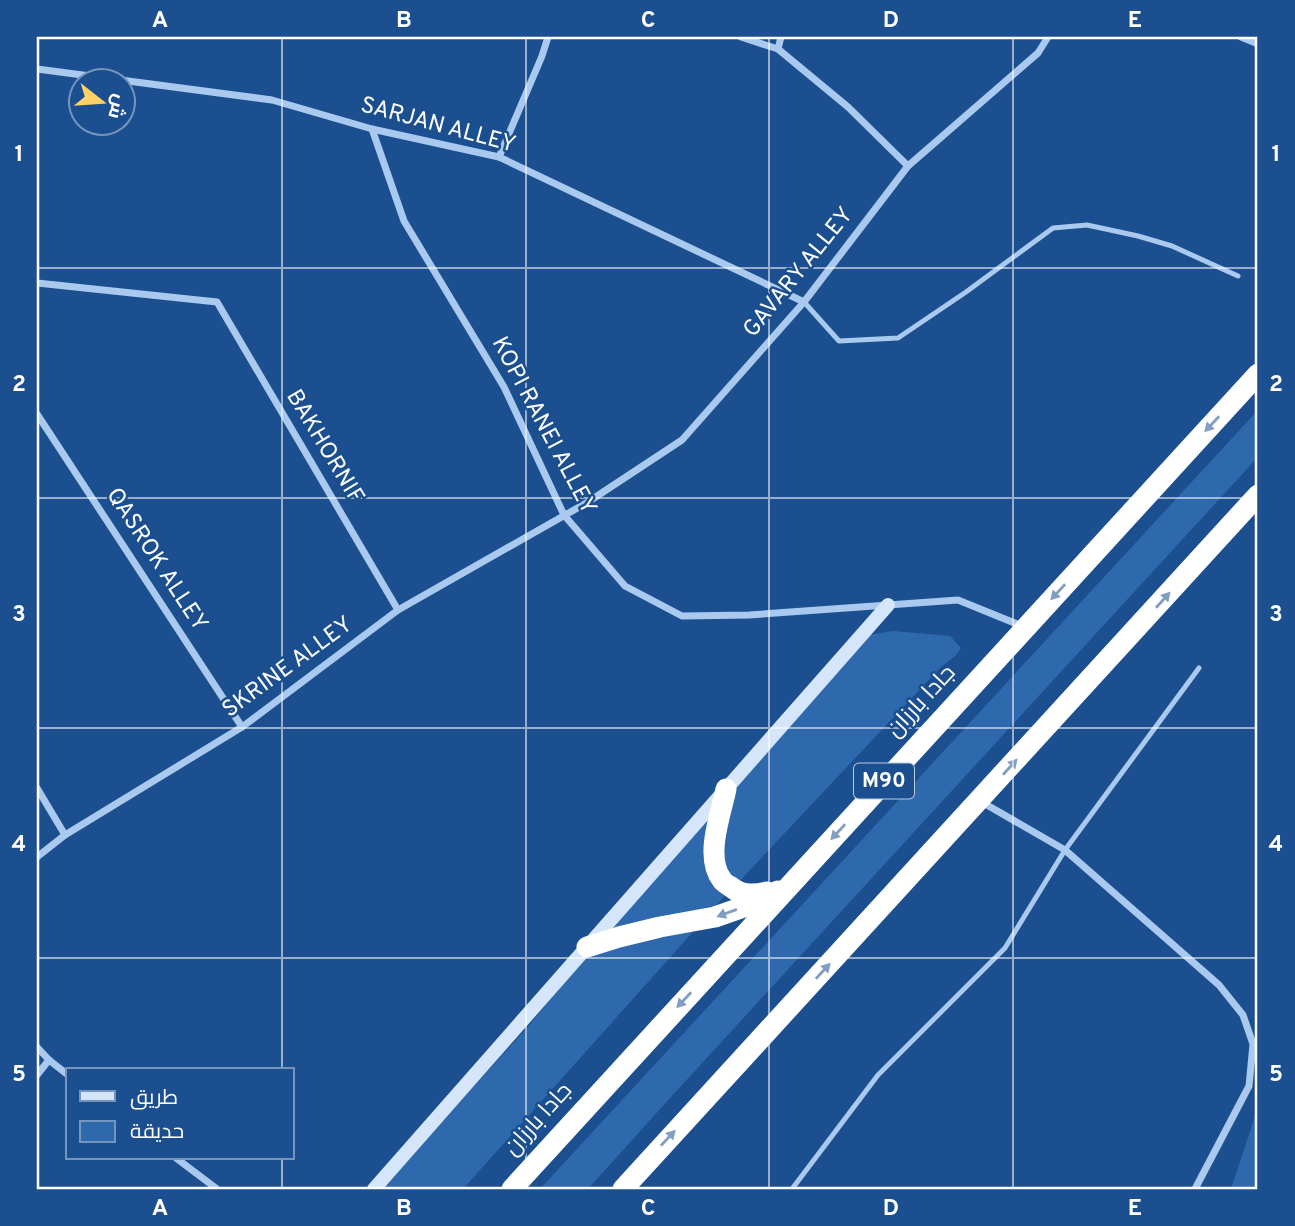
<svg xmlns="http://www.w3.org/2000/svg" width="1295" height="1226" font-family="Overpass,Cairo,sans-serif">
<rect width="100%" height="100%" fill="#1b4f8f"/>
<!-- green -->
<g fill="#2e69ad">
<polygon points="1258,410 1258,457 671,1097 588,1189 540,1189"/>
<polygon points="893,631 950,636 961,648 956,655 940,668 735,886 723,876 720,836 732,792 868,635"/>
<polygon points="721,799 714,831 729,891 707,916 605,937"/>
<polygon points="700,924 463,1189 382,1189 532,1022 591,949"/>
<polygon points="1258,1107 1258,1189 1231,1189"/>
</g>
<g fill="none" stroke-linecap="round" stroke-linejoin="round">
<!-- service -->
<g stroke="#a9c9ee" stroke-width="5">
<polyline points="804,302 839,341 898,338 966,292 1053,228 1087,225 1138,236 1172,246 1238,276"/>
<polyline points="792,1189 878,1075 1005,948 1065,850 1199,668"/>
</g>
<!-- minor -->
<g stroke="#a9c9ee" stroke-width="7">
<polyline points="741,37 778,49 848,107 908,166"/>
<polyline points="1241,37 1258,44"/>
<polyline points="778,49 781,37"/>
<polyline points="37,69 272,100 372,129 499,157 804,302"/>
<polyline points="372,129 404,221 504,387 564,515 625,586 682,616 749,615 958,600 1022,626"/>
<polyline points="499,157 542,56 548,37"/>
<polyline points="37,283 217,302 398,610"/>
<polyline points="37,414 242,727"/>
<polyline points="37,788 65,835"/>
<polyline points="980,801 1065,850 1219,985 1243,1015 1253,1044 1249,1086 1195,1189"/>
<polyline points="37,857 65,835 242,727 398,610 588,502 682,440 804,302 908,166 1038,53 1048,37"/>
<polyline points="37,1047 49,1060 68,1075"/>
<polyline points="37,1075 49,1060"/>
<polyline points="176,1158 217,1189"/>
</g>
<!-- secondary -->
<polyline stroke="#d6e6fa" stroke-width="14" points="374,1189 888,605"/>
<!-- motorway -->
<g stroke="#fff" stroke-width="21">
<path d="M726,789C721,814 704,857 722,880C724,883 728,885 731,887C742,896 754,895 767,892"/>
<polyline points="587,947 619,937 660,927 715,917 752,904 778,891"/>
<polyline points="512,1189 1258,374"/>
<polyline points="623,1189 1258,495"/>
</g>
</g>
<!-- one-way arrows -->
<defs><path id="oneway-solid" d="M-6-.8H1V-3.2L6.5 0L1 3.2V.8H-6Z" transform="scale(1.75)"/></defs>
<g fill="#829ec1">
<use href="#oneway-solid" transform="translate(1212 424) rotate(133)"/>
<use href="#oneway-solid" transform="translate(1058 592) rotate(133)"/>
<use href="#oneway-solid" transform="translate(1163 600) rotate(-48)"/>
<use href="#oneway-solid" transform="translate(1010 767) rotate(-48)"/>
<use href="#oneway-solid" transform="translate(838 832) rotate(133)"/>
<use href="#oneway-solid" transform="translate(727 913) rotate(160)"/>
<use href="#oneway-solid" transform="translate(823 971) rotate(-47)"/>
<use href="#oneway-solid" transform="translate(684 1000) rotate(133)"/>
<use href="#oneway-solid" transform="translate(668 1138) rotate(-47)"/>
</g>
<!-- grid -->
<path fill="none" stroke="#fff" stroke-width="2" stroke-opacity="0.55" d="M282,37V1070M526,37V1189M769,37V1189M1013,37V1189M37,268H1258M37,498H1258M37,728H1258M37,958H1258M282,1158V1189"/>
<g text-anchor="middle" dominant-baseline="central" stroke-width="5" stroke-linejoin="round" paint-order="stroke">
<!-- shield labels -->
<rect fill="#1b4f8f" stroke="#bbcadd" stroke-width="2" x="854" y="763.5" width="60" height="35" rx="5"/>
<g font-size="21" font-weight="bold" fill="#fff">
<text x="884" y="781">M90</text>
</g>
<!-- street labels -->
<g font-size="23" fill="#fff" stroke="#1b4f8f">
<text transform="translate(438 126) rotate(15)">SARJAN ALLEY</text>
<text transform="translate(799 273) rotate(-51)">GAVARY ALLEY</text>
<text transform="translate(543 426) rotate(62)">KOPI RANEI ALLEY</text>
<text transform="translate(324 447) rotate(59)">BAKHORNIF</text>
<text transform="translate(156 560) rotate(57)">QASROK ALLEY</text>
<text transform="translate(288 668) rotate(-36)">SKRINE ALLEY</text>
<text transform="translate(922 702) rotate(-47)">جادا بارزان</text>
<text transform="translate(539 1120) rotate(-48)">جادا بارزان</text>
</g>
</g>
<!-- border -->
<rect width="1295" height="1226" fill="none" stroke="#1b4f8f" stroke-width="77"/>
<!-- legend -->
<rect x="66" y="1068" width="228" height="91" fill="#1b4f8f" stroke="#7695bc" stroke-width="2"/>
<rect x="80" y="1091" width="35" height="10" fill="#d6e6fa" stroke="#7695bc" stroke-width="2"/>
<text x="130" y="1104" font-size="21" fill="#ffffff">طريق</text>
<rect x="80" y="1121" width="35" height="21" fill="#2e69ad" stroke="#7695bc" stroke-width="2"/>
<text x="130" y="1138" font-size="21" fill="#ffffff">حديقة</text>
<!-- north arrow -->
<g transform="translate(102 102) rotate(107)"><circle r="33" fill="#1b4f8f" stroke="#7695bc" stroke-width="2"/>
<path d="M0-5L12 26L0 18L-12 26Z" fill="#ffd166"/>
<text y="-10" font-size="19" font-weight="bold" text-anchor="middle" fill="#ffffff">ش</text>
</g>
<rect x="38" y="38" width="1218" height="1150" fill="none" stroke="#fff" stroke-width="2.5"/>
<g font-size="23" text-anchor="middle" font-weight="bold" fill="#fff">
<text x="160" y="27">A</text>
<text x="404" y="27">B</text>
<text x="648" y="27">C</text>
<text x="891" y="27">D</text>
<text x="1135" y="27">E</text>
<text x="19" y="161">1</text>
<text x="1276" y="161">1</text>
<text x="19" y="391">2</text>
<text x="1276" y="391">2</text>
<text x="19" y="621">3</text>
<text x="1276" y="621">3</text>
<text x="19" y="851">4</text>
<text x="1276" y="851">4</text>
<text x="19" y="1081">5</text>
<text x="1276" y="1081">5</text>
<text x="160" y="1215">A</text>
<text x="404" y="1215">B</text>
<text x="648" y="1215">C</text>
<text x="891" y="1215">D</text>
<text x="1135" y="1215">E</text>
</g>
</svg>
